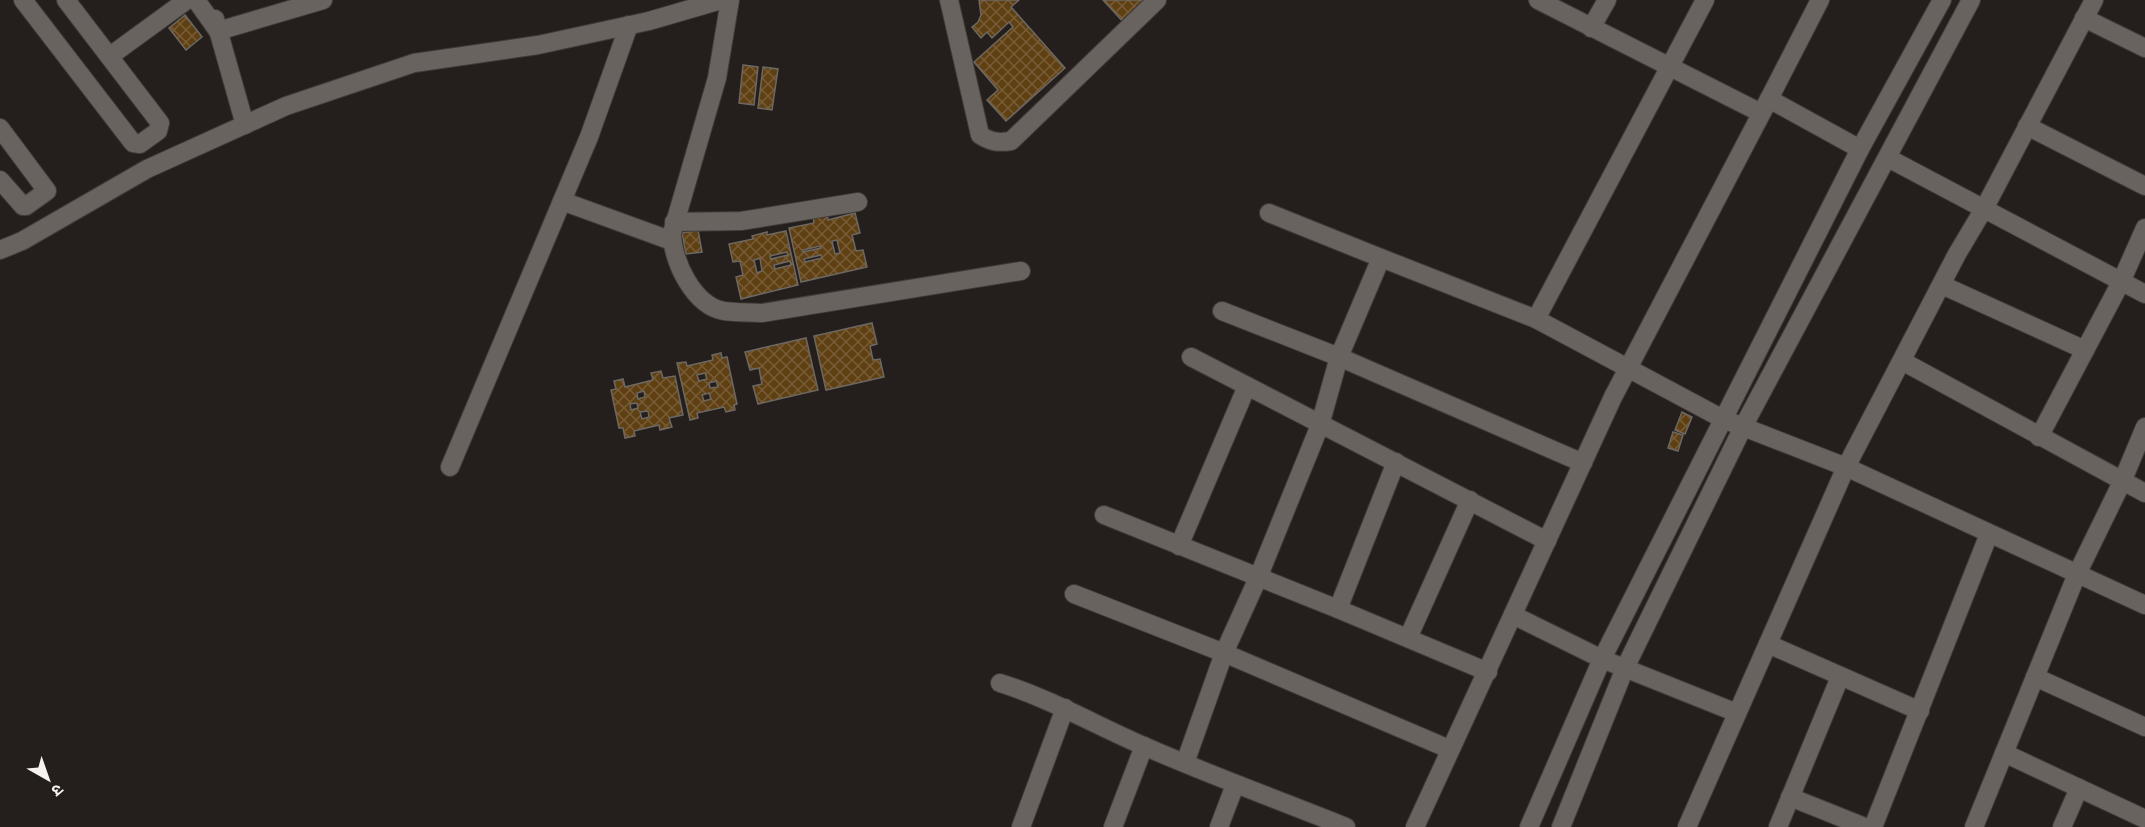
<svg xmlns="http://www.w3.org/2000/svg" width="2145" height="827" font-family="Figtree,'Noto Sans Devanagari',sans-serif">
<defs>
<pattern id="building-cross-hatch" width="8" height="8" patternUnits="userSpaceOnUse" patternTransform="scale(1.5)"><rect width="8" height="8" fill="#5f4013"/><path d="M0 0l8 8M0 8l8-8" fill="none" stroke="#775c36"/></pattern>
</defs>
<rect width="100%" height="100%" fill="#241f1c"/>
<!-- building -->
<g fill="url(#building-cross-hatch)" stroke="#6c6863" stroke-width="1.5" fill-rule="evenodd">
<polygon points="979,0 1019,0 1011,7 1065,68 1006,121 987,100 998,90 974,62 1013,27 1009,22 992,38 987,32 981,38 972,27 978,22 981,15"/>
<polygon points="1103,0 1149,0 1126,25"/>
<polygon points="185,15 202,37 186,50 169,28"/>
<polygon points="743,65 758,67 754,105 739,103"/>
<polygon points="763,67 778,69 772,110 758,108"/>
<path d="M827,213L828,220L855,213L860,233L852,235L856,251L863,250L867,267L801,282L789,228L814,223L813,216ZM837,240L840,253L835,254L832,241ZM820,246L821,248L803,252V250ZM821,255L822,258L805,262L804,259Z"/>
<polygon points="698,230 702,252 686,254 682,233"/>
<path d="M786,231L798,285L741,299L736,277L743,275L740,261L733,262L729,244L753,239L752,236L767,232V235ZM787,252L788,255L771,259L770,256ZM760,258L762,271L757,273L754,260ZM790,261L791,265L775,269L774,265Z"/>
<polygon points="872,323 877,344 870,346 873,360 880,359 884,377 826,390 814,336"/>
<polygon points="806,338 818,390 758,404 753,386 762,384 759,368 750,370 745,352"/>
<path d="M721,353L722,358L727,357L737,404L734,405L735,410L726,412L724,407L697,413L698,418L690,420L677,363L686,362L687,366L713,360L712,355ZM705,373L707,379L699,381L697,375ZM716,381L718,387L710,388L709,383ZM709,393L711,399L704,401L702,395Z"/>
<path d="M661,371L663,378L675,376L683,415L669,418L672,427L660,430L659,425L634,431L635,436L625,438L623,428H619L611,390L616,389L614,381L623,379L625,387L653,380L651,373ZM644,391L645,397L638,399L637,393ZM637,403L638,408L631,410L630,404ZM648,411L649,417L642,419L640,412Z"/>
<polygon points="1682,412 1692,417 1685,434 1675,430"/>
<polygon points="1673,432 1683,435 1678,451 1668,448"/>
</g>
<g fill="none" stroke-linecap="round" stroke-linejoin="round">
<defs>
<g id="minor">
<polyline points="23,0 133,143 140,144 158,131 160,123 66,0"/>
<polyline points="196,0 218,31 323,0"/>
<path d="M730,0L717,78L672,233C672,261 694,306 724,311C737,313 750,312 762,313L1021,271"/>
<path d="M949,0L980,135C991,142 998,143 1011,141L1157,0"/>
<polyline points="1538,0 1761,113"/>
<polyline points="2084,18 2145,48"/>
<polyline points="215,19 245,125"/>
<polyline points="1591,28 1607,0"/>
<polyline points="110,56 187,0"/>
<polyline points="1769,99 1820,0"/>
<polyline points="2027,126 2145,186"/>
<polyline points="0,128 47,191 26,206 23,206 0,180"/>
<polyline points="1888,158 2145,294"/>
<polyline points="562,201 672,241"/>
<polyline points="1269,213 1381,258"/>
<polyline points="674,222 741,221 858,202"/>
<polyline points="0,250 22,241 147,169 286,106 414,63 538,45 649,21 721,0"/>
<polyline points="1942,285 2085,350"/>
<polyline points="1222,311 1339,357 1583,463"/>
<polyline points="1536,319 1705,0"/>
<polyline points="1191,357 1547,541"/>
<polyline points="1902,361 2145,493"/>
<polyline points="2039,437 2121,282 2145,228"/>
<polyline points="450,467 589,137 629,25"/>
<polyline points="1104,515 1338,609 1488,672"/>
<polyline points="1179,546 1247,386"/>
<polyline points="1074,594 1224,653 1449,749"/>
<polyline points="1338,609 1396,462"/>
<polyline points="1513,615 1602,659 1737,713"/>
<polyline points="1408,638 1470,500"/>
<polyline points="1768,644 1920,711"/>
<polyline points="2035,677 2145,727"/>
<path d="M1000,683C1051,699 1097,726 1146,747C1212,776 1279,800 1346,827"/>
<polyline points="2004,753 2145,819"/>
<polyline points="1185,763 1224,653 1258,578 1320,425 1339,357 1381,258 1536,319 1723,419 1846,467 2145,605"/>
<polyline points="1790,797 1865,827"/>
<polyline points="1021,827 1065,708"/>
<polyline points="1113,827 1144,746"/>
<polyline points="1219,827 1235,785"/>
<polyline points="1415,827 1613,397 1769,99 1860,149"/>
<polyline points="1529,827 1602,659 1860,149 1942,0"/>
<polyline points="1561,827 1625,668 1743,427 1971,0"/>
<polyline points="1687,827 1846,467 1957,254 1985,207 2094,0"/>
<polyline points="1778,827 1840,677"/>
<polyline points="1873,827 1989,534"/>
<polyline points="1974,827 2077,574 2122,482 2145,427"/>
<polyline points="2062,827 2079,788"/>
</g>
</defs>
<!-- minor casing -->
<use href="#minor" stroke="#403c3a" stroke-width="20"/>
<!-- minor -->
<use href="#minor" stroke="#696360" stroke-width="18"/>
</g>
<!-- north arrow -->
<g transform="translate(48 779) rotate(140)" stroke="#241f1c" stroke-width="4.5" paint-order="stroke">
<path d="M0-4.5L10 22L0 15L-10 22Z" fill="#f6f3f1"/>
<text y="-9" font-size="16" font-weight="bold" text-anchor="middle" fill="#f6f3f1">उ</text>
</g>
</svg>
